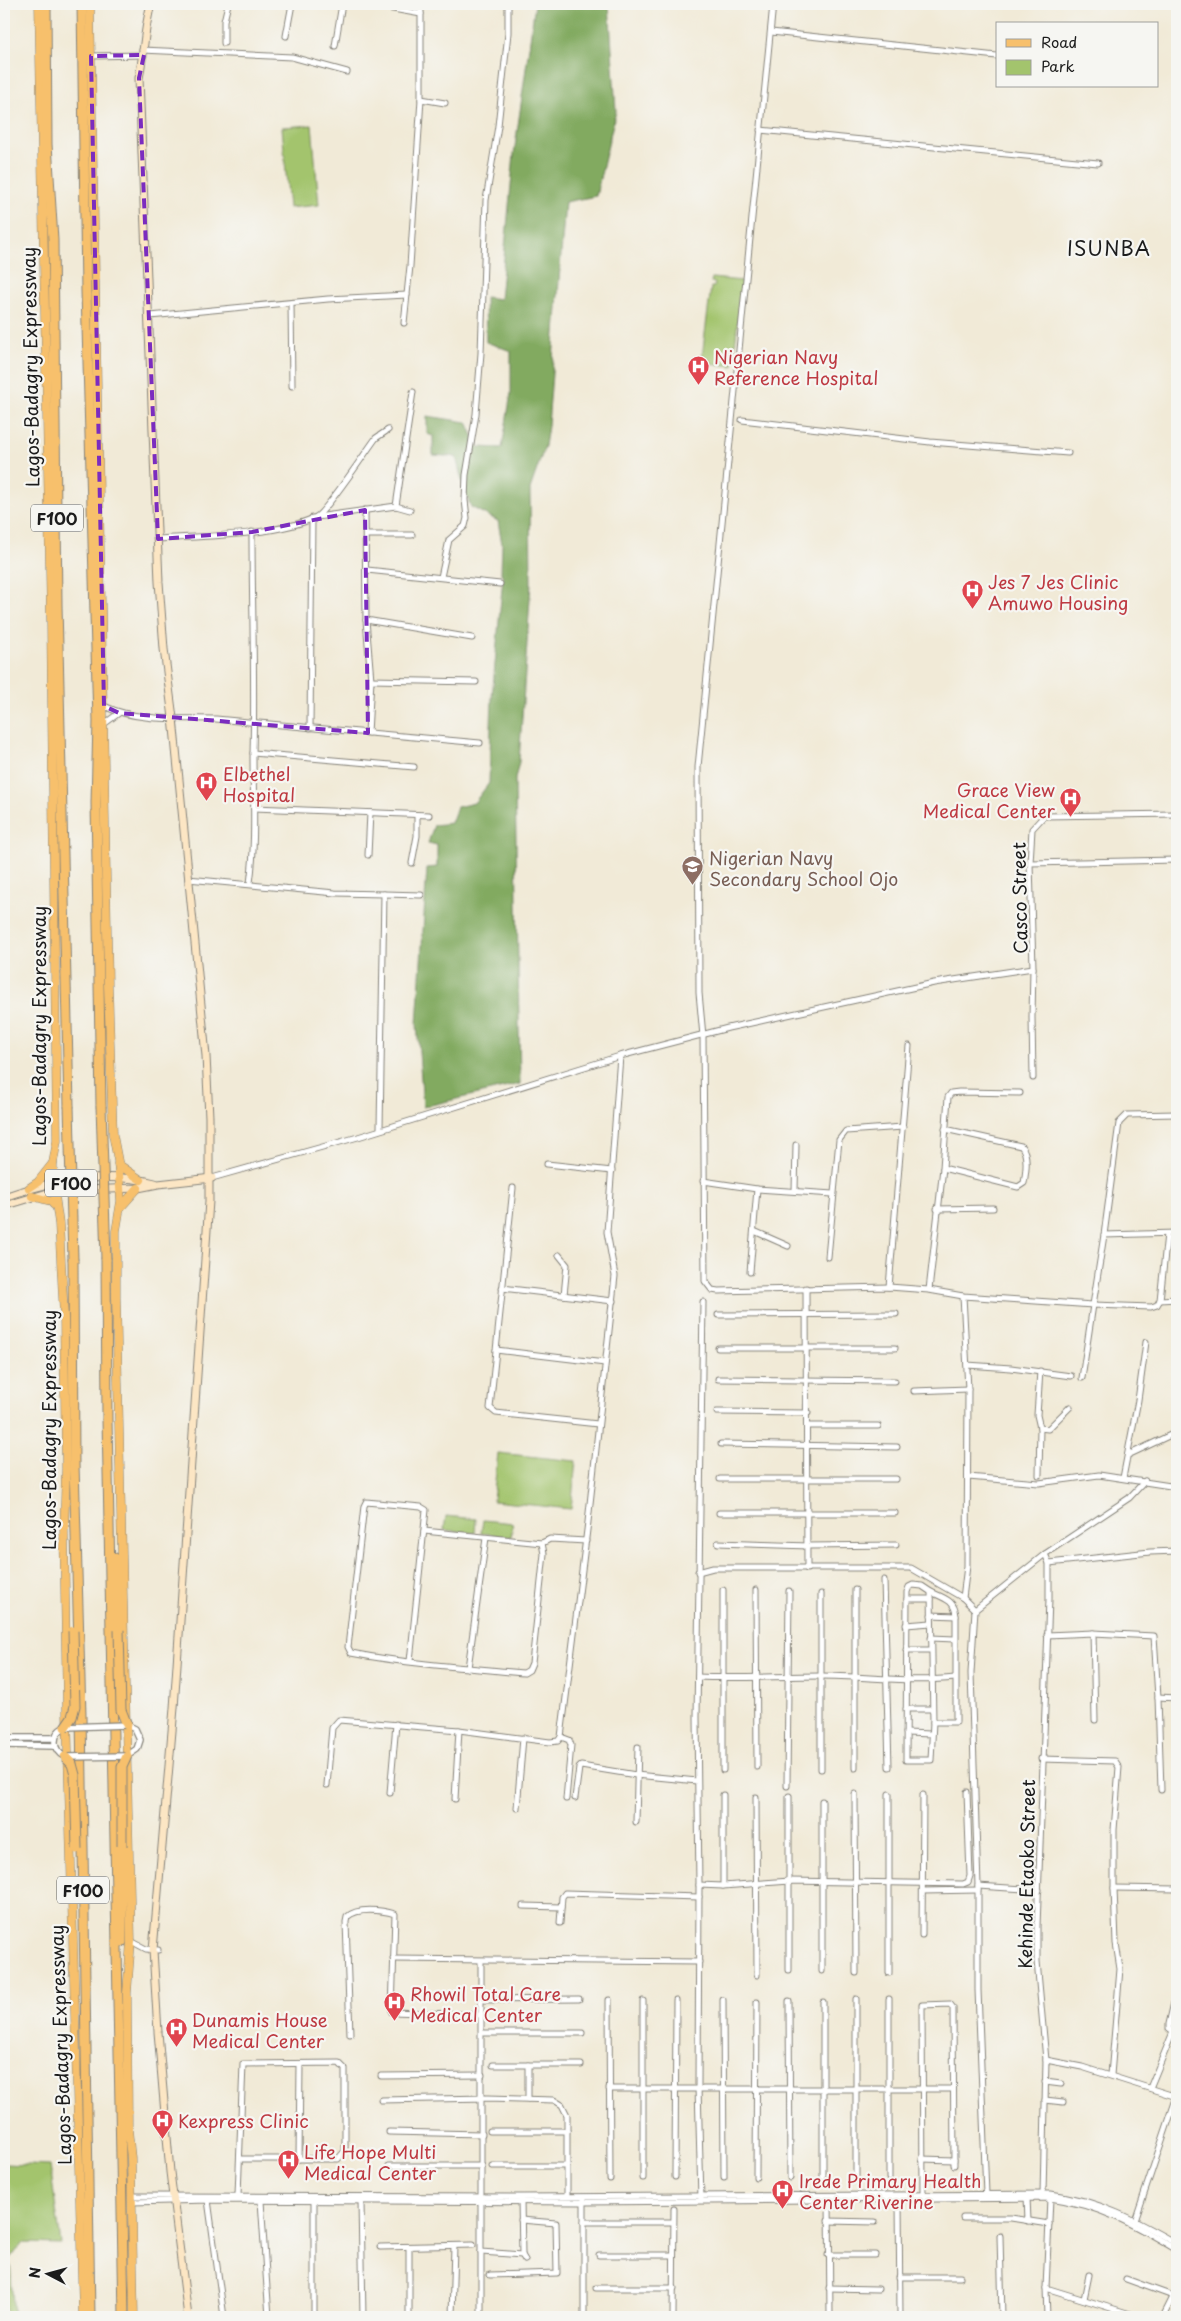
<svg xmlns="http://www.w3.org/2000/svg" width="1181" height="2321" font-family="'Playpen Sans',sans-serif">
<rect width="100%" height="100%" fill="#f6f6f2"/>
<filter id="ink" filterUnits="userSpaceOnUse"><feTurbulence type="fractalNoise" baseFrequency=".02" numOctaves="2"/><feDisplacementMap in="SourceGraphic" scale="10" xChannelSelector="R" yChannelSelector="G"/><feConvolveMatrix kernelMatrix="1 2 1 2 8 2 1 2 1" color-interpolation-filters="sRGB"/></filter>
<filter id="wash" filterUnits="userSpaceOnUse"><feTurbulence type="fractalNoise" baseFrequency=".0096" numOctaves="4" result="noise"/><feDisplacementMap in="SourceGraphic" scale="20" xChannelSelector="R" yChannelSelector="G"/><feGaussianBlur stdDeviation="1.12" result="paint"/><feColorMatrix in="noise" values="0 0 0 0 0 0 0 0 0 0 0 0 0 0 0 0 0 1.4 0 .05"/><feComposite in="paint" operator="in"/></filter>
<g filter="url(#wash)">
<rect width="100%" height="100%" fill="#f1ead7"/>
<!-- green -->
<g fill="#a3c46d" stroke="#607044">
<polygon points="312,125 319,205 289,208 282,127"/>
<polygon points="712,278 742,281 733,366 706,363 702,357 711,287 714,287 715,283 711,282"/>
<polygon points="498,1453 576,1461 571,1509 493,1501"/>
<polygon points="446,1516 476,1519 475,1533 444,1530"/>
<polygon points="483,1520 513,1523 511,1537 481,1533"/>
<polygon points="4,2164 50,2166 61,2244 22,2243 10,2260 14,2317 8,2317 4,2304"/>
</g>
<!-- forest -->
<polygon fill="#82aa60" stroke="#4f633e" points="535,4 609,4 616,111 596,196 565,202 548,426 545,446 530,489 531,584 519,762 515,779 520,1084 423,1107 417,1024 427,868 437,867 437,845 428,843 434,825 451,823 457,807 474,803 489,783 492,697 503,577 501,573 502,544 498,521 471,507 464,489 456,457 433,455 433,436 427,434 427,416 467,422 478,447 502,448 511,393 511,351 486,342 485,297 500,299 514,154"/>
</g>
<g filter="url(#ink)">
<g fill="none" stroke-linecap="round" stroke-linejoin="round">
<defs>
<g id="minor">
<polyline points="365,4 421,14"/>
<polyline points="773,4 698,767 699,993 703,1036 705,1281 712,1290 718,1291 889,1287 929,1290 963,1296 1093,1305 1104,1235 1119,1123 1127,1115 1177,1114"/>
<polyline points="771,32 997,56"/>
<polyline points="286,36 292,4"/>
<polyline points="224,43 224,21 228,4"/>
<polyline points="335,46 342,4"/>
<polyline points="142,50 292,57 347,72"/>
<polyline points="91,56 144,55"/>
<polyline points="421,99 445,103"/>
<polyline points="760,130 1098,163"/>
<polyline points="291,303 292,386"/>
<polyline points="150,316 328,299 407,295"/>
<polyline points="404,323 410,266 421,99 421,4"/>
<polyline points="742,420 930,442 1068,453"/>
<polyline points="396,506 413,392"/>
<polyline points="365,510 366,620 371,680 368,733"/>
<polyline points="317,517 396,506 410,510"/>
<polyline points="367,535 412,535"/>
<path d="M158,539C203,536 276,536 316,517C325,513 367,450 376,438L388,430"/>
<polyline points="367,570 500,584"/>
<polyline points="441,577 449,540 465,526 467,518 465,500 466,475 476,414 481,353 486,200 498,126 508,33 508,4"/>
<polyline points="366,620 472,638"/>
<polyline points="371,680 476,682"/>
<path d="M104,706C137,722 180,718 216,719L480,743"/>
<polyline points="104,724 119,713"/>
<polyline points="310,728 312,518"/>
<polyline points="253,753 414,767"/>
<polyline points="254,808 429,815"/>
<polyline points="368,855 370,813"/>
<polyline points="412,863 417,836 417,815"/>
<polyline points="1030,863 1177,860"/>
<polyline points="188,879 335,893 384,894 380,1128"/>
<path d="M250,883C256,840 253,797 253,754C255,680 252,606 252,532"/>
<polyline points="384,894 421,895"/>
<polyline points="1033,1078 1032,1017 1033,968 1030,863 1032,829 1044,816 1177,814"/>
<polyline points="547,1164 612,1171"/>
<path d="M943,1168L1018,1187L1024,1183C1026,1172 1029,1154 1021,1146L945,1129"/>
<polyline points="212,1178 358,1137 620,1056 728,1028 934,983 1033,968"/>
<polyline points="703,1181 757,1189 833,1194"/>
<polyline points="513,1188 490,1408 496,1413 598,1424"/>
<polyline points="795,1191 796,1145"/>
<polyline points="937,1209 993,1208"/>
<polyline points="754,1231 788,1246"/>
<polyline points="1104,1235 1177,1233"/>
<polyline points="559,1255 567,1265 564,1295"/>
<polyline points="828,1257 839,1140 846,1131 903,1127"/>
<polyline points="750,1272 757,1189"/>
<polyline points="889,1287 909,1046"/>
<polyline points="502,1288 613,1301"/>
<polyline points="806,1288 807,1569"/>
<polyline points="929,1290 943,1168 948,1097 951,1093 959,1092 1020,1093"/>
<polyline points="963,1296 968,1389 967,1566 963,1598"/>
<polyline points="1160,1300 1177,1299"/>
<polyline points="718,1315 896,1314"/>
<polyline points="718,1348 895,1348"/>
<polyline points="496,1350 605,1363"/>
<polyline points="967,1365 1011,1368 1071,1376"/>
<polyline points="1040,1371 1037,1415 1040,1428 1048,1429 1070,1407"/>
<polyline points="1082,1378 1093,1305 1151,1307 1157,1305 1160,1300 1167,1234"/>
<polyline points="718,1379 895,1381"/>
<polyline points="914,1391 968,1389"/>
<polyline points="717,1412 808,1413"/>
<polyline points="808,1426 878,1426"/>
<polyline points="721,1444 897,1447"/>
<polyline points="1128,1455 1177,1432"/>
<polyline points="1039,1475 1040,1428"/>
<polyline points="968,1477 1039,1483 1099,1475 1177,1487"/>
<polyline points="1123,1478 1138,1400 1146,1342"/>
<polyline points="720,1479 896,1479"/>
<polyline points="719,1513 895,1513"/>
<polyline points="424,1531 542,1543 550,1539 586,1541"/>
<polyline points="718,1543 809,1546 896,1545"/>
<polyline points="1049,1563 1150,1552 1177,1551"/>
<polyline points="698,1572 713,1568 911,1568 963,1598 975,1610"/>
<polyline points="884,1580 889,1767"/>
<polygon points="913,1585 922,1586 931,1592 933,1722 931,1760 906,1760 907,1592 909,1587"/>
<polyline points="723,1590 723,1770"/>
<polyline points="756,1590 757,1767"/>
<polyline points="855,1590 855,1768"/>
<path d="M931,1592C944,1598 955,1600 956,1616V1722H933"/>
<polyline points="907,1599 931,1599"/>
<polyline points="931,1615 956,1616"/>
<polyline points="906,1625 931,1623"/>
<polyline points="1093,1633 1095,1720"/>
<polyline points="1047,1635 1093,1633 1154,1636 1158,1697 1161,1790"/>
<polyline points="931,1638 955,1639"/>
<polyline points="906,1650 931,1650"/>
<path d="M410,1661L426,1510L421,1507L366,1502L364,1506L348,1647L351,1653C408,1664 466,1668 524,1673L529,1670L532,1663L544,1554L542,1543"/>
<polyline points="468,1668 486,1538"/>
<path d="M698,1677C739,1679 779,1676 821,1676C865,1676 910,1683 955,1678"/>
<polyline points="1158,1697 1177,1698"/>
<polyline points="906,1709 932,1709"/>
<polyline points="906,1733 931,1734"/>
<polyline points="561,1737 569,1740 571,1745 566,1799"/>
<polyline points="1041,1759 1115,1761 1119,1767 1114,1830 1114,1888 1116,1943 1120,1969 1111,2075"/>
<polyline points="821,1769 821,1594"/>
<polyline points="327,1785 332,1728 339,1720 459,1730 550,1742 558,1741 561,1737 588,1522 615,1276 607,1232 620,1056"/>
<polyline points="787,1786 789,1591"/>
<polyline points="390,1793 396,1724"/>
<polyline points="855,1794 856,1973"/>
<polyline points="889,1794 889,1973"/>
<polyline points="789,1796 789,1970"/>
<polyline points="756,1797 757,1975"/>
<polyline points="575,1798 579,1768 581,1766 636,1775 697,1781"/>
<polyline points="455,1799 459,1730"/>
<polyline points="517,1808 523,1738"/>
<polyline points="636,1822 638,1747"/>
<polyline points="699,1885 723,1886 790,1881 963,1884 968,1882 970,1876 967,1792"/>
<polyline points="723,1886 723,1795"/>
<polyline points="978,1886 1039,1890"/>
<polyline points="1114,1888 1177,1889"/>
<polyline points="923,1891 978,1890"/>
<polyline points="523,1906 561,1907"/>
<polyline points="560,1923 562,1897 565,1893 699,1897"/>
<polyline points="922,1935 923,1795"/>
<polyline points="131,1941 146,1949 158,1950"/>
<polyline points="393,1959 699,1962"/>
<polyline points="822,1971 822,1801"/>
<polyline points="482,2000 579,1999"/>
<polyline points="609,2000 610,2179"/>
<polyline points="723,2000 724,2177"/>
<polyline points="643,2001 643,2178"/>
<polyline points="789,2001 790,2178"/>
<polyline points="823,2002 823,2178"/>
<polyline points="482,2033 582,2033"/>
<path d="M350,2034L346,1922L347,1917C357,1907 382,1910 395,1914L392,2012L482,2015"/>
<polyline points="1046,2060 1082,2067 1177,2097"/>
<polyline points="493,2065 581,2065"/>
<polyline points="381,2076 482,2075"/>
<polyline points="1045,2082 1061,2084"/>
<polyline points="1150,2088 1173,2032 1169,2029 1169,2024 1177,1990"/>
<polyline points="609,2089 953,2089"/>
<polyline points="528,2099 528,2065"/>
<polyline points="381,2100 487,2098 554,2100 562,2105 567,2115 567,2196"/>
<polyline points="1045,2100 1063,2102"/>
<polyline points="490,2131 567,2131"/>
<polyline points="389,2132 482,2134"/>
<polyline points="299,2159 300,2064"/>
<polyline points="922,2159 954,2160"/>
<polyline points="389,2166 482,2166"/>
<polyline points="492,2166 567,2166"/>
<polyline points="856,2176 856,1999"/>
<polyline points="675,2177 676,2000"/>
<polyline points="756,2177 757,2002"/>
<polyline points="889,2178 889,1999"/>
<polyline points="923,2194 922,2005 950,2004 953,2008 954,2165"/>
<polyline points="986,2194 978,1990 978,1886 971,1673 975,1610 1045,1554 1129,1498 1145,1481"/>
<polyline points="1043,2194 1046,2060 1037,1961 1037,1927 1049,1599 1049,1563 1045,1554"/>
<polyline points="238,2195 243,2064 339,2063 345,2069 345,2151 338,2159 240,2159"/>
<path d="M132,2196L521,2197L1051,2194C1100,2201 1135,2220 1177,2244"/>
<polyline points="1027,2197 1028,2221"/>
<polyline points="829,2198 830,2317"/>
<polyline points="899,2198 900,2317"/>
<polyline points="701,2199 698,2087 699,1885 697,1717 703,1302"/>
<polyline points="208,2200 224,2317"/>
<polyline points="521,2200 522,2255 525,2260"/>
<polyline points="261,2201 269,2317"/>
<polyline points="361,2201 363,2317"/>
<path d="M132,2202L208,2200L584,2202L1050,2198C1100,2205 1135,2225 1177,2250"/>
<polyline points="963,2218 1011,2218 1049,2224"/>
<polyline points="828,2221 875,2222"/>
<polyline points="1135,2221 1177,2096"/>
<polyline points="584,2222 673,2222"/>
<polyline points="1000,2236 1002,2317"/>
<polyline points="380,2247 473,2245"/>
<polyline points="409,2247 409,2317"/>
<polyline points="481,2252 522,2255"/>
<polyline points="599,2255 673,2255"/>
<polyline points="828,2255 875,2255"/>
<polyline points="490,2275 557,2273 556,2223 521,2220"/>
<polyline points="899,2277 960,2277"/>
<polyline points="1126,2279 1173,2296"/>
<polyline points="596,2288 674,2288"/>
<polyline points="829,2288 878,2289"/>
<polyline points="1046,2288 1140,2317"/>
<polyline points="1084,2299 1089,2275"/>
<polyline points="314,2317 314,2200"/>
<polyline points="452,2317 454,2246"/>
<polyline points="481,2317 481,1962"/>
<polyline points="584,2317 584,2199"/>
<polyline points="673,2317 674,2209"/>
<polyline points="1047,2317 1046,2288 1050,2198"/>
<polyline points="1163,2317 1177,2289"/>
</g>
<g id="tertiary">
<path d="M65,1727C51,1734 52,1750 65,1757"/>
<polyline points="4,1738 55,1738"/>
<polyline points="4,1745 55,1746"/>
<polyline points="127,1756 137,1749 140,1740 135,1729 127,1725"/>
</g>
<g id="secondary">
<path d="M151,4C144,29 144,53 139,78L159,582L164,649L173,718L206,1056L209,1117V1201L174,1708L153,1950L158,2032L170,2172L188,2317"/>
<path d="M4,1197C51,1181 106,1171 155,1183"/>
<polyline points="4,1206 54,1191 138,1188 158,1184 212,1178"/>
</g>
<g id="primary">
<polyline points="39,4 51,623 57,1141 53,1163 53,1182 59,1224 64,1317 66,1469 64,1531 67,1713 83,2317"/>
<polyline points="90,4 108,984 113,1135 118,1161 121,1201 116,1231 116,1297 131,1941 127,1993 128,2129 131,2159 134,2317"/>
<polyline points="118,1164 141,1180"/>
<polyline points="29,1188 38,1182 53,1163"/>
<polyline points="32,1196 50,1201 54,1205"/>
<polyline points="121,1207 138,1188"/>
</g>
<g id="motorway">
<polyline points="46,4 47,144 53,240 57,605 69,1106"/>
<polyline points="82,4 86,291 98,721 96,803 101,1106"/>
<polyline points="106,1259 107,1419 124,2317"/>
<polyline points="73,1260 74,1464 81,1715 90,2317"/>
<polyline points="115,1558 119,1630"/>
<polyline points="122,1942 122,1846"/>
</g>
</defs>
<!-- minor casing -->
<use href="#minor" stroke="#86837a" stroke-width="7"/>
<!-- tertiary casing -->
<use href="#tertiary" stroke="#86837a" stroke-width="8"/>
<!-- secondary casing -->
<use href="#secondary" stroke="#86837a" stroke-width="9"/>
<!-- primary casing -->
<use href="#primary" stroke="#86837a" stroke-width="9"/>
<!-- motorway casing -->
<use href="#motorway" stroke="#86837a" stroke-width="11"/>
<!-- minor -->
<use href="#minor" stroke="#fff" stroke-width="5"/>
<!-- tertiary -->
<use href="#tertiary" stroke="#fff" stroke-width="5.5"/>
<!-- secondary -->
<use href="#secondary" stroke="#fce6c4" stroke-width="7"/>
<!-- primary -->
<use href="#primary" stroke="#f7c06c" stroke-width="8"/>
<!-- motorway -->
<use href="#motorway" stroke="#f7c06c" stroke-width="9"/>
<defs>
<g id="tertiary-bridge">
<polyline points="65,1727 127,1725"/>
<polyline points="67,1757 127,1756"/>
</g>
<g id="motorway-bridge">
<polyline points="69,1106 73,1260"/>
<polyline points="101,1106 106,1259"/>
<polyline points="119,1630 121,1710 127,1725"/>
<polyline points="65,1727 72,1717 75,1706 73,1631"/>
<polyline points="65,1757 72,1764 75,1775 77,1849"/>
<polyline points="122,1846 122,1767 127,1756"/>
</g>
</defs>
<!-- tertiary-bridge casing -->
<use href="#tertiary-bridge" stroke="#86837a" stroke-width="8" stroke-linecap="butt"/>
<!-- motorway-bridge casing -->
<use href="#motorway-bridge" stroke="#86837a" stroke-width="11" stroke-linecap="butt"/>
<!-- tertiary-bridge -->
<use href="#tertiary-bridge" stroke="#fff" stroke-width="5.5"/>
<!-- motorway-bridge -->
<use href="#motorway-bridge" stroke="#f7c06c" stroke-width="9"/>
</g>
</g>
<!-- marked area -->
<path fill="none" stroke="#7b2cbf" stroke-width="4" stroke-dasharray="10 6" stroke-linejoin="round" d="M144,55L139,78L158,539L252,532L365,510L368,733L119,713L104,706L91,56Z"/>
<!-- icons -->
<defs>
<symbol id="hospital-pin" viewBox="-11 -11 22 30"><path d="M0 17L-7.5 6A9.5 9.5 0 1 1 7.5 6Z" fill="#e0444e" stroke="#f6f6f2"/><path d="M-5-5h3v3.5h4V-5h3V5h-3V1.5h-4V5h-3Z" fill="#fff"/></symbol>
<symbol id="school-pin" viewBox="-11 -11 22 30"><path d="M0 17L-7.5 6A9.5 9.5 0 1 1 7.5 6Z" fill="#8d6e63" stroke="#f6f6f2"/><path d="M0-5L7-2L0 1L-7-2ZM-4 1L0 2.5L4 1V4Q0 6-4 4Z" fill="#fff"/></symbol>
</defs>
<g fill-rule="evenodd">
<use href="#hospital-pin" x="686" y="354" width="25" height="34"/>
<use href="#hospital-pin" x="960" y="578" width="25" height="34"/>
<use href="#hospital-pin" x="194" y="770" width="25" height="34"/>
<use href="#hospital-pin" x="1058" y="786" width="25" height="34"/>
<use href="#school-pin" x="680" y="854" width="25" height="34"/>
<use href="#hospital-pin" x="382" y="1990" width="25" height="34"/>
<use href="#hospital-pin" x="164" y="2016" width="25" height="34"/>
<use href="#hospital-pin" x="150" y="2108" width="25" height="34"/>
<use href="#hospital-pin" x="276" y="2148" width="25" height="34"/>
<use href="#hospital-pin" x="770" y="2178" width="25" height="34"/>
</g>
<g text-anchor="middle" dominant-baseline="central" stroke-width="4.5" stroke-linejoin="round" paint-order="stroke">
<!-- shield labels -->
<g fill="#f6f6f2" stroke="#5d5d5c" stroke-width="1">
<rect x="31" y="504.5" width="52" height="27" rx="4"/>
<rect x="45" y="1169.5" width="52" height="27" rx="4"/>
<rect x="57" y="1876.5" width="52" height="27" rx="4"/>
</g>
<g font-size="16" font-weight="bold" fill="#1c1c1c">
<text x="57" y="518">F100</text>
<text x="71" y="1183">F100</text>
<text x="83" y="1890">F100</text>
</g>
<!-- health labels -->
<g font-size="18" fill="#be3a42" stroke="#f6f6f2" text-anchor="start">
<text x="714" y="356">Nigerian Navy<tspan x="714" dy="21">Reference Hospital</tspan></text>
<text x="988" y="581">Jes 7 Jes Clinic<tspan x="988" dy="21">Amuwo Housing</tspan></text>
<text x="223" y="773">Elbethel<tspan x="223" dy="21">Hospital</tspan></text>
<text x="1055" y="789" text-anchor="end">Grace View<tspan x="1055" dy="21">Medical Center</tspan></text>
<text x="410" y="1993">Rhowil Total Care<tspan x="410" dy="21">Medical Center</tspan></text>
<text x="192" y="2019">Dunamis House<tspan x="192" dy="21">Medical Center</tspan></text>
<text x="178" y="2120">Kexpress Clinic</text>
<text x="304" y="2151">Life Hope Multi<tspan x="304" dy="21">Medical Center</tspan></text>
<text x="799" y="2180">Irede Primary Health<tspan x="799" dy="21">Center Riverine</tspan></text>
</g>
<!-- street labels -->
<g font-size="18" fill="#1c1c1c" stroke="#f6f6f2">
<text transform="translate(30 367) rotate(-91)">Lagos-Badagry Expressway</text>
<text transform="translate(1019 898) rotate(-91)">Casco Street</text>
<text transform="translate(38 1026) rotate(-90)">Lagos-Badagry Expressway</text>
<text transform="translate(48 1430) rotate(-90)">Lagos-Badagry Expressway</text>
<text transform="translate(1026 1874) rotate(-89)">Kehinde Etaoko Street</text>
<text transform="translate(60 2045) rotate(-92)">Lagos-Badagry Expressway</text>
</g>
<!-- education labels -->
<g font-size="18" fill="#785e54" stroke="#f6f6f2" text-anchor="start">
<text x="709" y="857">Nigerian Navy<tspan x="709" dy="21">Secondary School Ojo</tspan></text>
</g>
<!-- quarter labels -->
<g font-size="20" letter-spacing="1" fill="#1c1c1c" stroke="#f6f6f2">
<text x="1109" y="248">ISUNBA</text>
</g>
</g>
<!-- margin -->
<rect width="1181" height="2321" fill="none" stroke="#f6f6f2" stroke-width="20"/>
<!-- legend -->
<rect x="996" y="22" width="162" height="65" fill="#f6f6f2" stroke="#9f9f9c"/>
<rect x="1006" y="39" width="25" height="8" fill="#f7c06c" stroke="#9f9f9c"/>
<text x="1041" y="48" font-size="15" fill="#1c1c1c">Road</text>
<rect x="1006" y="60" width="25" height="15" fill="#a3c46d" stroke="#9f9f9c"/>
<text x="1041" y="72" font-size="15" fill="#1c1c1c">Park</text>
<!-- north arrow -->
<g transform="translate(48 2274) rotate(276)" stroke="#f6f6f2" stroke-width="4" paint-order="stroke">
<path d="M0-4L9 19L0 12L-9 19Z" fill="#1c1c1c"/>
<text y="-8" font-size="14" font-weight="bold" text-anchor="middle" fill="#1c1c1c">N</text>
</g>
</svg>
